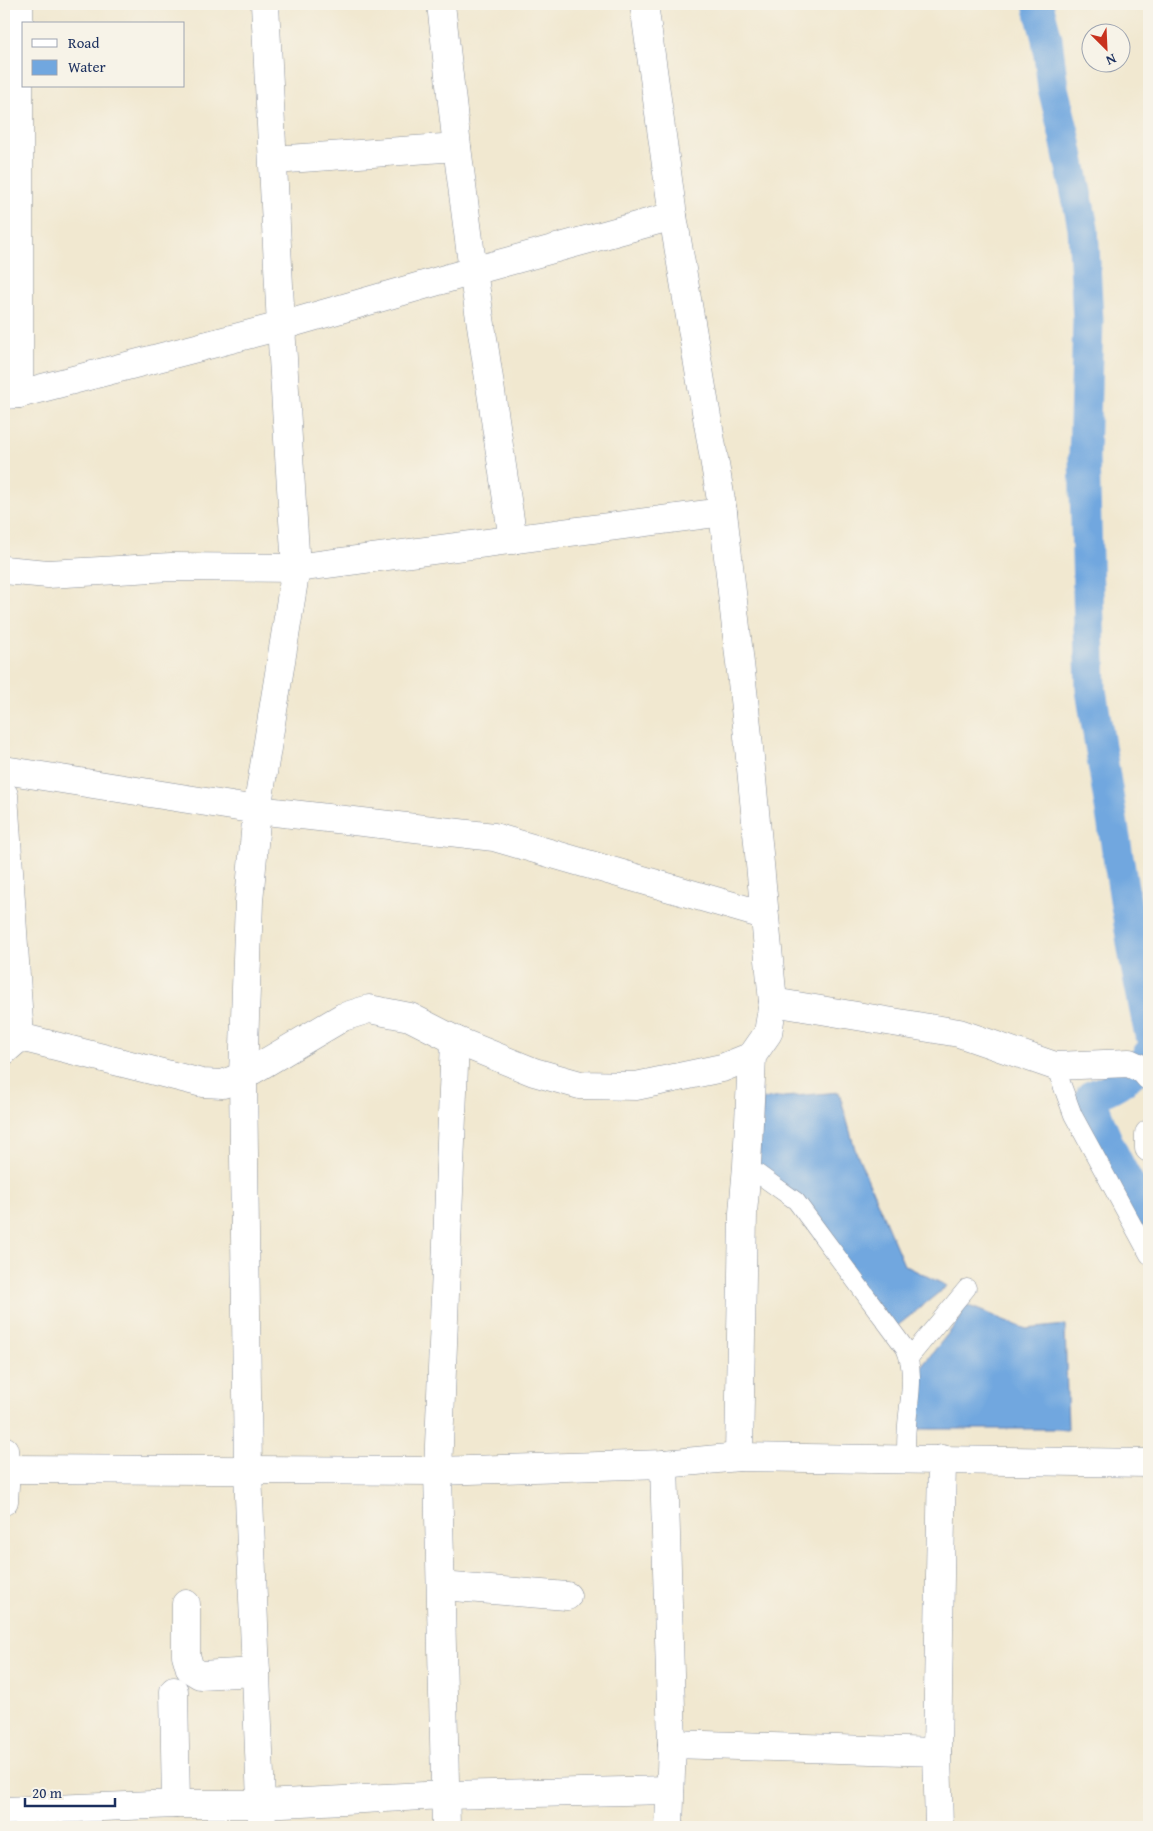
<svg xmlns="http://www.w3.org/2000/svg" width="1153" height="1831" font-family="'Gentium Book Plus',serif">
<rect width="100%" height="100%" fill="#f7f3e8"/>
<filter id="ink" filterUnits="userSpaceOnUse"><feTurbulence type="fractalNoise" baseFrequency=".02" numOctaves="2"/><feDisplacementMap in="SourceGraphic" scale="10" xChannelSelector="R" yChannelSelector="G"/><feConvolveMatrix kernelMatrix="1 2 1 2 8 2 1 2 1" color-interpolation-filters="sRGB"/></filter>
<filter id="wash" filterUnits="userSpaceOnUse"><feTurbulence type="fractalNoise" baseFrequency=".0096" numOctaves="4" result="noise"/><feDisplacementMap in="SourceGraphic" scale="20" xChannelSelector="R" yChannelSelector="G"/><feGaussianBlur stdDeviation="1.12" result="paint"/><feColorMatrix in="noise" values="0 0 0 0 0 0 0 0 0 0 0 0 0 0 0 0 0 1.4 0 .05"/><feComposite in="paint" operator="in"/></filter>
<g filter="url(#wash)">
<rect width="100%" height="100%" fill="#f1e8d0"/>
<!-- water -->
<g fill="#71a7df" stroke="#466b9e">
<polygon points="839,1092 855,1149 904,1265 947,1286 896,1327 758,1170 763,1099"/>
<polygon points="964,1304 1026,1329 1065,1325 1068,1429 912,1429 917,1372 960,1319"/>
</g>
<g fill="none" stroke-linecap="round" stroke-linejoin="round">
<!-- canal -->
<g stroke="#71a7df" stroke-width="31">
<polyline points="1038,4 1047,39 1053,88 1064,133 1083,227 1088,320 1084,457 1091,690 1135,961 1149,1031"/>
<path d="M1149,1053C1136,1074 1115,1088 1091,1096C1103,1140 1126,1179 1149,1218"/>
</g>
</g>
</g>
<g filter="url(#ink)">
<g fill="none" stroke-linecap="round" stroke-linejoin="round">
<defs>
<g id="lane">
<polyline points="1055,1066 1073,1115 1149,1255"/>
<path d="M747,1166L796,1201L905,1348C916,1373 909,1398 907,1425C906,1436 906,1448 906,1459"/>
<polyline points="909,1358 967,1288"/>
</g>
<g id="street">
<polyline points="19,4 19,394"/>
<polyline points="441,4 457,147 473,271 513,540"/>
<polyline points="644,4 673,216 723,512 747,726 773,1002 768,1033 752,1056 747,1166 743,1213 739,1457"/>
<polyline points="274,160 457,147"/>
<polyline points="4,395 19,394 281,326 473,271 673,216"/>
<polyline points="4,570 48,574 171,567 296,568 723,512"/>
<polyline points="4,770 257,810 494,837 764,915"/>
<polyline points="4,795 20,1037"/>
<polyline points="773,1002 959,1033 1055,1066 1129,1063 1144,1070 1149,1076"/>
<polyline points="4,1051 20,1037 202,1083 223,1084 243,1076 343,1017 369,1009 410,1017 455,1040 534,1072 580,1085 636,1086 722,1068 752,1056"/>
<polyline points="1149,1134 1149,1148"/>
<polyline points="4,1450 6,1469 4,1501"/>
<polyline points="664,1464 672,1744 669,1827"/>
<polyline points="4,1469 438,1471 664,1464 739,1457 1149,1463"/>
<polyline points="441,1586 567,1596"/>
<polyline points="186,1604 186,1655 190,1669 200,1675 256,1672"/>
<polyline points="174,1691 176,1804"/>
<polyline points="672,1744 937,1752"/>
<polyline points="4,1811 176,1804 262,1804 445,1795 670,1790"/>
<polyline points="262,1827 248,1471 243,1076 249,901 257,810 296,568 281,326 265,4"/>
<polyline points="446,1827 438,1471 455,1040"/>
<polyline points="939,1827 937,1752 942,1459"/>
</g>
</defs>
<!-- lane casing -->
<use href="#lane" stroke="#868c97" stroke-width="19"/>
<!-- street casing -->
<use href="#street" stroke="#868c97" stroke-width="29"/>
<!-- lane -->
<use href="#lane" stroke="#fff" stroke-width="18"/>
<!-- street -->
<use href="#street" stroke="#fff" stroke-width="28"/>
</g>
</g>
<!-- margin -->
<rect width="1153" height="1831" fill="none" stroke="#f7f3e8" stroke-width="20"/>
<!-- legend -->
<rect x="22" y="22" width="162" height="65" fill="#f7f3e8" stroke="#9fa5b1"/>
<rect x="32" y="39" width="25" height="8" fill="#ffffff" stroke="#9fa5b1"/>
<text x="68" y="48" font-size="15" fill="#1b2f5e">Road</text>
<rect x="32" y="60" width="25" height="15" fill="#71a7df" stroke="#9fa5b1"/>
<text x="68" y="72" font-size="15" fill="#1b2f5e">Water</text>
<!-- north arrow -->
<g transform="translate(1106 48) rotate(156)"><circle r="24" fill="#f7f3e8" stroke="#9fa5b1"/>
<path d="M0-4L9 19L0 12L-9 19Z" fill="#c8321e"/>
<text y="-8" font-size="14" font-weight="bold" text-anchor="middle" fill="#1b2f5e">N</text>
</g>
<!-- scale -->
<path d="M25 1798v8h90v-8" fill="none" stroke="#1b2f5e" stroke-width="2.5"/>
<text x="32" y="1798" font-size="15" fill="#1b2f5e" stroke="#f7f3e8" stroke-width="4" paint-order="stroke">20 m</text>
</svg>
